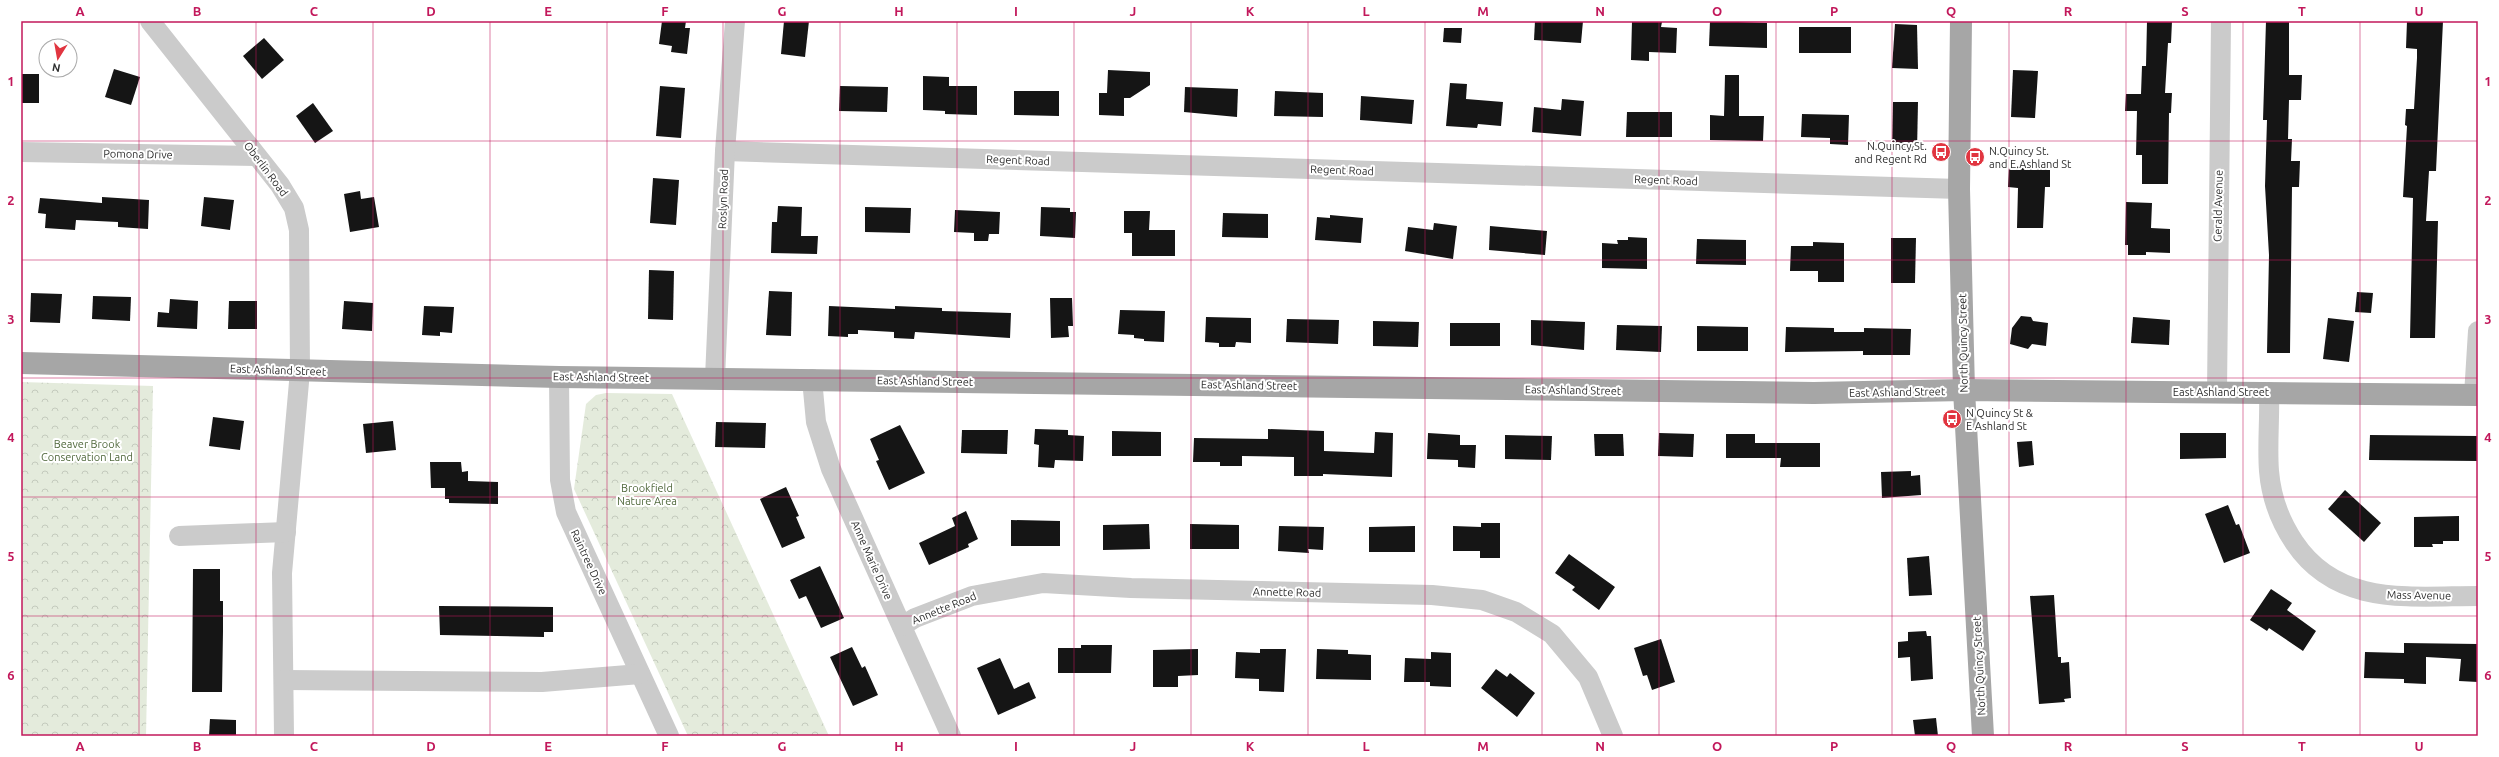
<svg xmlns="http://www.w3.org/2000/svg" width="2499" height="757" font-family="Ubuntu,sans-serif">
<defs>
<pattern id="forest-crowns" width="20" height="18" patternUnits="userSpaceOnUse"><rect width="20" height="18" fill="#e4ebdc"/><path d="M2 6a3 3 0 1 1 6 0M12 15a3 3 0 1 1 6 0" fill="none" stroke="#c4cabd"/></pattern>
</defs>
<rect width="100%" height="100%" fill="#fff"/>
<!-- forest -->
<g fill="url(#forest-crowns)">
<polygon points="21,382 153,386 146,736 21,736"/>
<polygon points="606,393 672,394 829,736 688,736 574,489 586,404 596,395"/>
</g>
<!-- building -->
<g fill="#151515">
<polygon points="662,21 686,21 685,28 690,28 687,54 671,52 672,46 659,44"/>
<polygon points="784,21 809,21 805,57 781,54"/>
<polygon points="1535,21 1583,21 1581,43 1534,40"/>
<polygon points="1632,21 1662,22 1661,27 1677,28 1676,53 1649,52 1649,61 1631,60"/>
<polygon points="1710,21 1767,23 1767,48 1709,46"/>
<polygon points="2147,21 2172,21 2171,43 2168,43 2165,93 2172,93 2171,113 2169,113 2168,184 2142,184 2142,155 2136,155 2137,111 2125,111 2126,94 2141,94 2142,66 2146,66"/>
<polygon points="2266,21 2289,21 2289,75 2302,75 2301,100 2289,100 2288,139 2292,139 2291,161 2300,161 2299,187 2292,187 2290,353 2267,353 2269,255 2265,186 2267,120 2263,120"/>
<polygon points="2407,21 2443,21 2436,171 2429,171 2426,221 2438,221 2435,338 2410,338 2413,198 2403,197 2407,126 2405,125 2406,109 2414,109 2417,58 2417,49 2406,48"/>
<polygon points="1895,24 1917,25 1918,69 1892,68"/>
<rect x="1799" y="27" width="52" height="26"/>
<polygon points="1444,28 1462,28 1461,43 1443,42"/>
<polygon points="264,38 284,60 262,79 243,56"/>
<polygon points="114,69 140,77 131,105 105,97"/>
<polygon points="1108,70 1150,72 1150,85 1130,98 1124,98 1124,116 1099,115 1099,93 1107,93"/>
<polygon points="2013,70 2038,71 2035,118 2011,117"/>
<rect x="21" y="74" width="18" height="29"/>
<polygon points="1725,75 1739,75 1739,116 1764,116 1763,141 1710,140 1710,115 1724,116"/>
<polygon points="923,76 949,77 949,86 977,86 977,115 945,114 945,111 923,110"/>
<polygon points="1450,83 1467,84 1466,99 1503,102 1501,126 1478,124 1477,128 1446,126"/>
<polygon points="660,86 685,88 681,138 656,136"/>
<polygon points="840,86 888,87 887,112 839,111"/>
<polygon points="1185,87 1238,89 1237,117 1184,112"/>
<polygon points="1014,91 1059,91 1059,116 1014,115"/>
<polygon points="1275,91 1323,93 1323,117 1274,116"/>
<polygon points="1361,96 1414,100 1412,124 1360,120"/>
<polygon points="1562,99 1584,101 1581,136 1532,132 1534,107 1561,110"/>
<polygon points="1893,102 1918,102 1917,151 1892,151"/>
<polygon points="313,103 333,131 315,143 296,116"/>
<polygon points="1627,112 1672,112 1672,137 1626,137"/>
<polygon points="1802,114 1849,115 1848,145 1830,144 1830,138 1801,137"/>
<polygon points="2009,166 2050,167 2050,187 2045,187 2043,228 2017,228 2018,188 2008,187"/>
<polygon points="653,178 679,180 676,225 650,223"/>
<polygon points="360,191 361,199 374,197 379,227 350,232 344,194"/>
<polygon points="102,197 149,200 148,229 118,227 118,222 76,220 75,230 45,228 46,214 38,213 40,198 102,203"/>
<polygon points="204,197 234,200 230,230 201,226"/>
<polygon points="2126,202 2152,203 2151,228 2170,229 2170,253 2146,252 2146,255 2128,255 2128,245 2125,245"/>
<polygon points="778,206 802,207 801,236 818,236 817,254 771,253 772,222 777,222"/>
<polygon points="865,207 911,208 910,233 865,232"/>
<polygon points="1041,207 1070,208 1070,212 1076,212 1075,238 1040,236"/>
<polygon points="955,210 1000,212 999,234 989,234 988,241 974,241 974,233 954,232"/>
<polygon points="1124,211 1150,211 1149,230 1175,230 1175,256 1132,256 1132,233 1124,233"/>
<polygon points="1223,213 1268,214 1268,238 1222,237"/>
<polygon points="1330,215 1363,218 1361,243 1315,240 1317,217 1330,218"/>
<polygon points="1434,223 1457,226 1453,259 1405,251 1408,227 1433,230"/>
<polygon points="1490,226 1547,231 1545,255 1489,250"/>
<polygon points="1628,237 1647,238 1647,269 1602,268 1602,243 1618,244 1617,240 1628,240"/>
<polygon points="1891,238 1916,238 1915,283 1891,283"/>
<polygon points="1697,239 1746,240 1746,265 1696,264"/>
<polygon points="1813,242 1844,243 1844,282 1818,282 1818,271 1790,271 1791,246 1813,246"/>
<polygon points="649,270 674,271 673,320 648,319"/>
<polygon points="769,291 792,292 791,336 766,335"/>
<polygon points="2357,292 2373,293 2371,313 2355,312"/>
<polygon points="31,293 62,294 60,323 30,322"/>
<polygon points="93,296 131,297 130,321 92,319"/>
<polygon points="1050,298 1072,298 1073,326 1068,326 1069,337 1051,338"/>
<polygon points="170,299 198,301 197,329 157,327 158,312 169,313"/>
<polygon points="229,301 257,301 257,329 228,329"/>
<polygon points="344,301 373,303 372,331 342,329"/>
<polygon points="424,306 454,307 452,333 440,332 440,336 422,335"/>
<polygon points="829,306 895,309 895,306 942,308 942,311 1011,313 1010,338 915,332 914,339 894,338 894,332 858,330 858,334 848,334 848,337 828,336"/>
<polygon points="1120,310 1165,311 1164,342 1144,341 1144,339 1134,338 1134,335 1118,334"/>
<polygon points="2021,316 2031,317 2033,321 2048,323 2046,346 2032,344 2028,349 2010,344 2012,328"/>
<polygon points="1206,317 1251,318 1251,343 1236,342 1235,347 1219,347 1219,343 1205,342"/>
<polygon points="2133,317 2170,320 2169,345 2131,343"/>
<polygon points="2328,318 2354,321 2349,362 2323,359"/>
<polygon points="1287,319 1339,320 1338,344 1286,342"/>
<polygon points="1531,320 1585,322 1584,350 1531,345"/>
<polygon points="1373,321 1419,322 1418,347 1373,346"/>
<rect x="1450" y="323" width="50" height="23"/>
<polygon points="1617,325 1662,326 1661,352 1616,350"/>
<polygon points="1697,326 1748,327 1748,351 1697,351"/>
<polygon points="1786,327 1834,328 1834,332 1864,332 1864,328 1911,329 1910,355 1863,355 1863,351 1785,352"/>
<polygon points="213,417 244,421 240,450 209,446"/>
<polygon points="393,421 396,450 366,453 363,424"/>
<polygon points="716,422 766,423 765,448 715,447"/>
<polygon points="900,425 925,473 889,490 876,461 879,460 870,439"/>
<polygon points="1035,429 1068,430 1068,435 1084,436 1083,461 1055,460 1054,468 1038,467 1039,445 1034,444"/>
<polygon points="1268,429 1324,431 1324,451 1374,453 1375,432 1393,433 1392,477 1323,474 1323,476 1294,476 1294,457 1242,456 1242,466 1220,466 1220,462 1193,462 1194,438 1268,439"/>
<polygon points="962,430 1008,430 1007,454 961,453"/>
<polygon points="1112,431 1161,432 1161,456 1112,456"/>
<polygon points="1428,433 1460,435 1460,445 1476,445 1475,468 1458,467 1458,460 1427,459"/>
<polygon points="1659,433 1694,434 1693,457 1658,456"/>
<polygon points="2180,433 2226,433 2226,458 2180,459"/>
<polygon points="1594,434 1623,434 1624,456 1595,456"/>
<polygon points="1726,434 1755,434 1755,443 1820,443 1820,467 1780,467 1781,458 1726,458"/>
<polygon points="1505,435 1552,436 1551,460 1505,459"/>
<polygon points="2370,435 2478,436 2478,461 2369,460"/>
<polygon points="2032,441 2034,465 2019,467 2017,442"/>
<polygon points="430,462 461,462 462,472 468,471 468,481 498,482 498,504 449,503 449,499 445,499 445,488 431,488"/>
<polygon points="1911,471 1911,476 1920,475 1921,495 1882,498 1881,472"/>
<polygon points="786,487 799,516 796,517 805,538 782,548 760,499"/>
<polygon points="2345,490 2381,523 2364,542 2328,509"/>
<polygon points="2228,505 2236,525 2239,524 2250,553 2224,563 2205,514"/>
<polygon points="966,511 978,539 968,544 969,547 929,565 919,543 955,526 952,518"/>
<polygon points="2459,516 2459,541 2443,541 2443,544 2432,544 2433,547 2414,547 2414,517"/>
<polygon points="1011,520 1060,521 1060,546 1011,546"/>
<polygon points="1481,523 1500,523 1500,558 1480,558 1480,551 1453,551 1453,526 1481,527"/>
<polygon points="1149,524 1150,549 1103,550 1103,525"/>
<polygon points="1190,524 1239,525 1239,549 1190,549"/>
<polygon points="1279,526 1324,527 1323,550 1308,549 1309,553 1278,551"/>
<polygon points="1415,526 1415,552 1369,552 1369,527"/>
<polygon points="1569,554 1615,587 1599,610 1572,590 1575,587 1555,573"/>
<polygon points="1929,556 1932,595 1909,596 1907,558"/>
<polygon points="820,566 844,618 821,628 806,596 799,599 790,580"/>
<polygon points="193,569 220,569 220,601 223,601 223,631 222,692 192,692"/>
<polygon points="2271,589 2292,603 2287,610 2316,631 2303,651 2269,628 2267,631 2250,620"/>
<polygon points="2054,595 2058,657 2061,657 2061,663 2069,662 2071,698 2064,699 2065,702 2039,704 2030,596"/>
<polygon points="439,606 553,607 553,632 544,632 544,637 440,635"/>
<polygon points="1926,631 1927,636 1931,636 1933,679 1911,681 1910,657 1898,658 1898,642 1908,641 1908,632"/>
<polygon points="1661,639 1675,682 1652,690 1647,675 1643,676 1634,648"/>
<polygon points="2404,643 2478,644 2478,682 2459,681 2461,659 2426,657 2426,684 2404,683 2404,679 2364,678 2365,652 2404,653"/>
<polygon points="1081,645 1112,645 1111,673 1058,673 1058,648 1081,648"/>
<polygon points="852,647 862,668 865,666 878,695 853,706 830,657"/>
<polygon points="1198,649 1198,675 1178,676 1178,687 1153,687 1153,650"/>
<polygon points="1260,649 1286,649 1284,692 1259,691 1259,679 1235,678 1236,652 1260,653"/>
<polygon points="1317,649 1348,650 1348,654 1371,655 1371,680 1316,679"/>
<polygon points="1431,652 1451,653 1451,687 1430,686 1430,682 1404,682 1405,658 1431,659"/>
<polygon points="1000,658 1014,689 1029,682 1036,698 998,715 977,668"/>
<polygon points="1496,669 1507,677 1510,673 1535,693 1517,717 1481,688"/>
<polygon points="1936,718 1938,736 1915,736 1913,720"/>
<polygon points="210,719 236,720 236,736 209,736"/>
</g>
<g fill="none" stroke-linecap="round" stroke-linejoin="round">
<!-- minor -->
<g stroke="#cbcbcb" stroke-width="20">
<polyline points="150,21 280,185 294,208 299,230 300,371 282,573 284,736"/>
<polyline points="725,151 1959,189"/>
<polyline points="21,152 256,156"/>
<polyline points="559,377 560,480 566,512 669,736"/>
<polyline points="715,378 725,151 735,21"/>
<polyline points="812,379 816,422 831,469 951,736"/>
<polyline points="2217,392 2221,21"/>
<path d="M2269,392C2270,418 2267,445 2269,471C2271,496 2280,521 2294,542C2337,607 2410,596 2478,596"/>
<polyline points="2474,395 2478,331"/>
<polyline points="179,536 286,532"/>
<polyline points="902,626 915,618 972,596 1043,583 1131,588 1432,595 1482,600 1516,612 1552,634 1588,677 1613,736"/>
<polyline points="284,680 542,682 640,674"/>
</g>
<!-- major -->
<g stroke="#a6a6a6" stroke-width="22">
<polyline points="1961,21 1959,189 1964,390 1983,736"/>
<polyline points="21,363 559,377 1814,393 1964,390 2478,395"/>
</g>
</g>
<!-- grid -->
<path fill="none" stroke="#c2185b" stroke-width="1" stroke-opacity="0.55" d="M139,21V736M256,21V736M373,21V736M490,21V736M607,21V736M723,21V736M840,21V736M957,21V736M1074,21V736M1191,21V736M1308,21V736M1425,21V736M1542,21V736M1659,21V736M1776,21V736M1892,21V736M2009,21V736M2126,21V736M2243,21V736M2360,21V736M21,141H2478M21,260H2478M21,378H2478M21,497H2478M21,616H2478"/>
<!-- icons -->
<defs>
<symbol id="bus-disc" viewBox="-11 -11 22 22"><circle r="9.5" fill="#e13540" stroke="#fff"/><path d="M-5-6H5V4H4V6H2V4H-2V6H-4V4H-5ZM-3.5-4V0h7V-4ZM-3.5 1.2v1.5H-2V1.2ZM2 1.2v1.5H3.5V1.2Z" fill="#fff"/></symbol>
</defs>
<g fill-rule="evenodd">
<use href="#bus-disc" x="1930" y="141" width="22" height="22"/>
<use href="#bus-disc" x="1964" y="146" width="22" height="22"/>
<use href="#bus-disc" x="1941" y="408" width="22" height="22"/>
</g>
<g text-anchor="middle" dominant-baseline="central" stroke-width="4" stroke-linejoin="round" paint-order="stroke">
<!-- poi labels -->
<g font-size="11" fill="#2e2e2e" stroke="#fff" text-anchor="start">
<text x="1927" y="146" text-anchor="end">N.Quincy St.<tspan x="1927" dy="13">and Regent Rd</tspan></text>
<text x="1989" y="151">N.Quincy St.<tspan x="1989" dy="13">and E.Ashland St</tspan></text>
<text x="1966" y="413">N Quincy St &amp;<tspan x="1966" dy="13">E Ashland St</tspan></text>
</g>
<!-- street labels -->
<g font-size="11" fill="#2e2e2e" stroke="#fff">
<text transform="translate(138 154) rotate(1)">Pomona Drive</text>
<text transform="translate(1018 160) rotate(2)">Regent Road</text>
<text transform="translate(266 169) rotate(53)">Oberlin Road</text>
<text transform="translate(1342 170) rotate(2)">Regent Road</text>
<text transform="translate(1666 180) rotate(2)">Regent Road</text>
<text transform="translate(723 199) rotate(-88)">Roslyn Road</text>
<text transform="translate(2218 206) rotate(-89)">Gerald Avenue</text>
<text transform="translate(1963 343) rotate(-91)">North Quincy Street</text>
<text transform="translate(278 370) rotate(2)">East Ashland Street</text>
<text transform="translate(601 377) rotate(1)">East Ashland Street</text>
<text transform="translate(925 381) rotate(1)">East Ashland Street</text>
<text transform="translate(1249 385) rotate(1)">East Ashland Street</text>
<text transform="translate(1573 390) rotate(1)">East Ashland Street</text>
<text transform="translate(1897 392) rotate(-1)">East Ashland Street</text>
<text x="2221" y="392">East Ashland Street</text>
<text transform="translate(872 560) rotate(66)">Anne Marie Drive</text>
<text transform="translate(589 562) rotate(65)">Raintree Drive</text>
<text transform="translate(1287 592) rotate(1)">Annette Road</text>
<text transform="translate(2419 595) rotate(1)">Mass Avenue</text>
<text transform="translate(944 608) rotate(-22)">Annette Road</text>
<text transform="translate(1979 666) rotate(-93)">North Quincy Street</text>
</g>
<!-- park labels -->
<g font-size="11" fill="#51693d" stroke="#fff">
<text x="87" y="444">Beaver Brook<tspan x="87" dy="13">Conservation Land</tspan></text>
<text x="647" y="488">Brookfield<tspan x="647" dy="13">Nature Area</tspan></text>
</g>
</g>
<!-- border -->
<rect width="2499" height="757" fill="none" stroke="#ffffff" stroke-width="44"/>
<!-- north arrow -->
<g transform="translate(58 58) rotate(191)"><circle r="19" fill="#ffffff" stroke="#ababab"/>
<path d="M0-3L7 15L0 10L-7 15Z" fill="#e13540"/>
<text y="-6" font-size="11" font-weight="bold" text-anchor="middle" fill="#2e2e2e">N</text>
</g>
<rect x="22" y="22" width="2455" height="713" fill="none" stroke="#c2185b" stroke-width="1.5"/>
<g font-size="13" text-anchor="middle" font-weight="bold" fill="#c2185b">
<text x="80" y="16">A</text>
<text x="197" y="16">B</text>
<text x="314" y="16">C</text>
<text x="431" y="16">D</text>
<text x="548" y="16">E</text>
<text x="665" y="16">F</text>
<text x="782" y="16">G</text>
<text x="899" y="16">H</text>
<text x="1016" y="16">I</text>
<text x="1133" y="16">J</text>
<text x="1250" y="16">K</text>
<text x="1366" y="16">L</text>
<text x="1483" y="16">M</text>
<text x="1600" y="16">N</text>
<text x="1717" y="16">O</text>
<text x="1834" y="16">P</text>
<text x="1951" y="16">Q</text>
<text x="2068" y="16">R</text>
<text x="2185" y="16">S</text>
<text x="2302" y="16">T</text>
<text x="2419" y="16">U</text>
<text x="11" y="86">1</text>
<text x="2488" y="86">1</text>
<text x="11" y="205">2</text>
<text x="2488" y="205">2</text>
<text x="11" y="324">3</text>
<text x="2488" y="324">3</text>
<text x="11" y="442">4</text>
<text x="2488" y="442">4</text>
<text x="11" y="561">5</text>
<text x="2488" y="561">5</text>
<text x="11" y="680">6</text>
<text x="2488" y="680">6</text>
<text x="80" y="751">A</text>
<text x="197" y="751">B</text>
<text x="314" y="751">C</text>
<text x="431" y="751">D</text>
<text x="548" y="751">E</text>
<text x="665" y="751">F</text>
<text x="782" y="751">G</text>
<text x="899" y="751">H</text>
<text x="1016" y="751">I</text>
<text x="1133" y="751">J</text>
<text x="1250" y="751">K</text>
<text x="1366" y="751">L</text>
<text x="1483" y="751">M</text>
<text x="1600" y="751">N</text>
<text x="1717" y="751">O</text>
<text x="1834" y="751">P</text>
<text x="1951" y="751">Q</text>
<text x="2068" y="751">R</text>
<text x="2185" y="751">S</text>
<text x="2302" y="751">T</text>
<text x="2419" y="751">U</text>
</g>
</svg>
